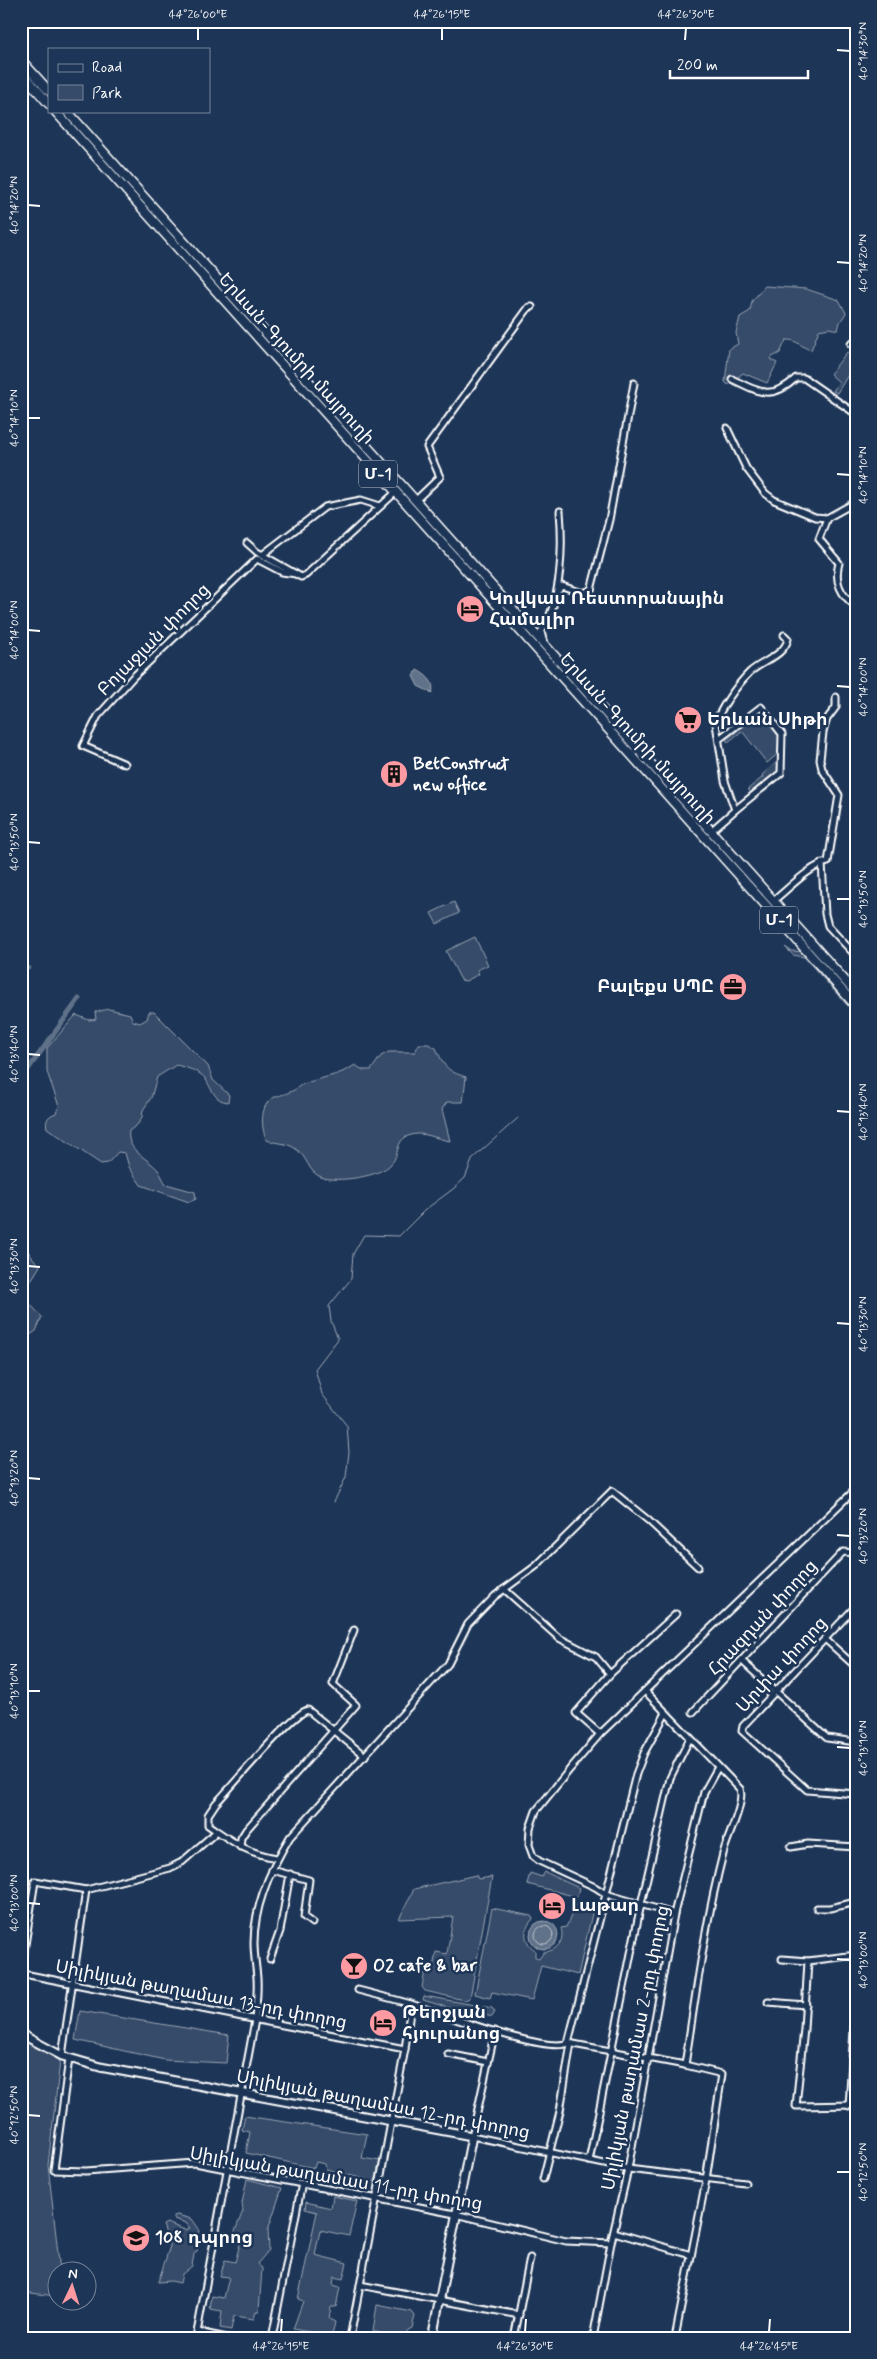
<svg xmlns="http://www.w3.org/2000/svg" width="877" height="2359" font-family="Mynerve,'Noto Sans Armenian',sans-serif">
<rect width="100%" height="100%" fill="#1d3557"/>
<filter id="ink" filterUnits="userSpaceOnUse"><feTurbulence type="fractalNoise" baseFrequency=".02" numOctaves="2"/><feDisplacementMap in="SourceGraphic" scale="10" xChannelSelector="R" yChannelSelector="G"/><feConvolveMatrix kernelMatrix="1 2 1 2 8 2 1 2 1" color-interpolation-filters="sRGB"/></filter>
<g filter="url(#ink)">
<!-- green -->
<g fill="#364b69" stroke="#9aa5b4">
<polygon points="59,111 63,111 341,422 338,424"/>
<path d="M765,286L806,289L839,300L846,313L840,322L838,330L829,328L819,330L811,350C802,348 797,339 786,340L780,353L772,357L771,360L777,363L767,383L743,373L728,385L725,382L729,349L738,344L736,333L740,317L750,311L752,301Z"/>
<polygon points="847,352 856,357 856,362 837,393 833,391 839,382 830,374"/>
<polygon points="352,435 704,827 702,829 350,437"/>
<polygon points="761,712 781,737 780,752 767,763 742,731 728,742 726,740"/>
<polygon points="779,760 777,773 751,793 748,789 763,777 762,775"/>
<polygon points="712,837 856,997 856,1002 711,839"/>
<polygon points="454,902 459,913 437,924 431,913"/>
<polygon points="475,937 488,965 477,970 479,974 466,981 461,980 446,951"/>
<polygon points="785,947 791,951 805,952 856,1010 856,1015 804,957 793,955"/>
<path d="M109,1009L130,1014L133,1021L140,1023L147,1019L149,1012H154L208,1066L213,1080L229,1095L228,1102C214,1101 212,1089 205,1078C199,1071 185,1067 176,1065L157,1077L151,1098L143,1110L142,1117L138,1124L129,1131C126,1151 147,1157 158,1170C161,1174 163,1180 166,1184L195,1192L196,1199L189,1202L141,1185L129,1167L125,1153L118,1152L108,1163L101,1164L47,1128C45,1120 48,1116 56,1113L59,1106L47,1072V1048L76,1015L89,1020L96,1019L95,1012Z"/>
<path d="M419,1044H428L436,1048C444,1066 446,1071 466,1077L463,1102H447L442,1109L450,1141C436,1139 422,1130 408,1136C395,1141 400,1155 391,1164C380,1177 336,1183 321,1177C308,1172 307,1156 296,1149C287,1142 276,1144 267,1140C261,1130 260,1108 270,1100C276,1095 285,1095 292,1091C295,1090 298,1087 301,1085C320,1077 338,1077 355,1065L363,1070H371L381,1056L389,1052H415Z"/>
<polygon points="21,1239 31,1256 40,1266 30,1282 21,1287"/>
<polygon points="21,1287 30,1304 42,1317 36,1331 21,1341"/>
<polygon points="545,1872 579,1888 577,1897 527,1884 530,1873 542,1877"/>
<polygon points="476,1875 478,1879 492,1877 470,1998 464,2000 425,1991 422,1987 425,1971 433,1968 436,1952 447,1954 453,1917 399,1919 414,1889"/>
<path d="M578,1901L589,1903L593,1909L578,1975L541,1966L532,2000L492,1992L490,1998L475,1994L492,1908L531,1916L533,1919C523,1929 523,1942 535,1950V1957L539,1959L544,1952C557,1951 565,1941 561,1928L566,1927C569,1922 575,1904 578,1901Z"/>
<polygon points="424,1996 492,2008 495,2012 492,2017 471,2011 469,2014 423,2000"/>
<polygon points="80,2011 229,2035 226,2063 165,2060 75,2040"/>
<polygon points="21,2037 60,2061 48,2165 60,2271 58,2272 57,2296 21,2292"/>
<polygon points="245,2116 367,2134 362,2158 380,2161 375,2182 326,2169 325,2164 316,2162 314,2168 246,2153 250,2132 242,2130"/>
<polygon points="247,2179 282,2188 268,2230 269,2250 257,2264 262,2268 259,2311 256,2311 254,2319 234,2316 231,2330 220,2328 222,2311 210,2309 212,2296 224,2298 229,2277 220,2276 225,2260 235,2262 240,2244 233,2236 243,2211 242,2203"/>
<polygon points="333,2196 357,2201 349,2236 320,2230 315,2255 347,2263 343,2279 334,2277 333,2285 340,2287 336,2307 331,2307 329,2319 335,2322 332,2336 293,2329 303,2301 298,2299 317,2212 305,2209 306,2202 331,2208"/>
<polygon points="177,2215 192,2219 199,2229 198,2236 191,2242 198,2250 194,2254 192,2266 182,2274 180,2283 171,2281 158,2282 170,2246 163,2225 167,2223 185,2230 190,2228 186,2223 174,2219 174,2216"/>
<polygon points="377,2305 412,2312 415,2316 412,2328 408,2330 403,2338 385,2338 383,2334 373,2331"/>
</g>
<!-- water -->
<g fill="#617289" stroke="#a0aab8">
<path d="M417,670C425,674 436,682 432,693L418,686L413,676Z"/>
<circle cx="544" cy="1935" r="14"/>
</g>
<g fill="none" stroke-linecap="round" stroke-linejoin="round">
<!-- shore -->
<circle stroke="#c0c7d0" stroke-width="1" cx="544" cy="1935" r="9"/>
<!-- stream -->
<polyline stroke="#a0aab8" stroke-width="1" points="334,1502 346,1477 349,1452 347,1426 322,1394 315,1369 338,1339 331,1321 329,1306 351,1279 353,1254 364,1235 399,1236 426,1209 453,1189 465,1178 473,1158 518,1118"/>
<!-- canal -->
<g stroke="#617289" stroke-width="5">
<polyline points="21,967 28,968"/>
<polyline points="21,1079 79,999"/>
</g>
<defs>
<g id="minor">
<polyline points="851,344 856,340"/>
<path d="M732,379C759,392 772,401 796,378H804L856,414"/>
<polyline points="727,428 746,468 765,493 774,500 815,517 827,518"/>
<polyline points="415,501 440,477 427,447 529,307 532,307"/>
<path d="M856,502L827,518L819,539L839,563C834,581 841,596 856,606"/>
<polyline points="247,543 257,552 301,577 306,575 396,492"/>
<polyline points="262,555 325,507 361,500 380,506"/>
<polyline points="557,591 562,586 583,593 591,590 609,520 634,383"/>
<path d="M544,643L541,632C562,601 563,546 560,511"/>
<polyline points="719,739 761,707 782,734 781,773 735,810"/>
<polyline points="125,764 83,746 98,716 133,677 257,559 282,572 296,574"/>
<path d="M711,831L735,810L725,781L716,724C718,710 739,683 750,672C762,661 784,656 788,639L784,635"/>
<polyline points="822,863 825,914 828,926 856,956"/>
<path d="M773,901C787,890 811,865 828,862L839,795L822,769L820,760L823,732L827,719L836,707V697"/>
<polyline points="504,1589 559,1638 596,1657 610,1674"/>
<polyline points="856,1606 743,1726 742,1731 807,1790 856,1794"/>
<polyline points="825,1639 856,1667"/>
<polyline points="742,1661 827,1738 856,1742"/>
<path d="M645,1691L740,1789C745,1804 727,1837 723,1854C705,1923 696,1994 685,2065"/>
<polyline points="693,1712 843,1552 856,1553"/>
<polyline points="666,1713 644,1753 636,1774 606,1894 674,1914"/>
<polyline points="600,1734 576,1713 610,1674 676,1614"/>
<polyline points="240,1847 241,1838 246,1830 356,1705 333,1684 354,1630"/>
<polyline points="791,1847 808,1844 856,1847"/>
<path d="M277,1858C246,1853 233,1842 208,1825V1815L216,1803C231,1788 292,1713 308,1710L365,1756"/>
<polyline points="272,1870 309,1880 304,1917 312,1923"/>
<polyline points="817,1908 830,1908 856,1902"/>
<polyline points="270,1959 280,1931 290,1874"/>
<polyline points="782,1959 808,1961 856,1955"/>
<polyline points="808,1961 804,2029 796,2106 856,2105"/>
<polyline points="21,1970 35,1881 86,1890 170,1868 182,1862 215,1833"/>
<polyline points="21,1975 29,1975 405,2049"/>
<path d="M358,1990C376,1995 395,1999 414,2005C441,2013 546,2054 568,2043L606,1894L595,1887L539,1861L533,1856L529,1845L530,1828L536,1811L570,1769L600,1734L856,1489"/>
<polyline points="768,2002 806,2005"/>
<polyline points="495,2031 472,2136 628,2169 745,2183"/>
<polyline points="568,2043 685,2065 722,2074 706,2180 675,2338"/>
<polyline points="448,2054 488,2062"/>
<polyline points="62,2056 86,1890"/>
<polyline points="69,2059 54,2170 86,2171 195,2163 455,2214 566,2241 611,2243"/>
<polyline points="849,2106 856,2000"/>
<polyline points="589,2161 641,1904 670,1778 690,1738"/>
<polyline points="543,2179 560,2111 571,2043"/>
<polyline points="614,2232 691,2255"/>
<polyline points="360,2285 519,2315"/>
<polyline points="198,2332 227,2338"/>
<path d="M196,2338L255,2020C256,2006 258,1992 257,1978C256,1966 254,1955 254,1943C254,1905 271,1868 290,1837L448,1664L468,1624L495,1596L536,1566L612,1491L649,1521L698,1567"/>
<polyline points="272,2338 302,2183"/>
<polyline points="350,2338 405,2049 411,2004"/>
<polyline points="514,2338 530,2258"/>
<polyline points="593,2338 611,2243 628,2169 674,1914 704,1792 718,1767"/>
</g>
<polyline id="major" points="21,2034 62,2056 100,2067 472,2136 432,2338"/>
<g id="highway">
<polyline points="21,60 49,91"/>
<polyline points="21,72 49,104"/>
<polyline points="55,111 856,1006"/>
<polyline points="67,111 856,993"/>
</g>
</defs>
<!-- minor casing -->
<use href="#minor" stroke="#fff" stroke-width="9"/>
<!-- major casing -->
<use href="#major" stroke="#fff" stroke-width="11"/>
<!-- highway casing -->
<use href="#highway" stroke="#fff" stroke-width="11"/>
<!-- minor -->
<use href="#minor" stroke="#1d3557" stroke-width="5"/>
<!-- major -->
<use href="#major" stroke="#1d3557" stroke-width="7"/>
<!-- highway -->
<use href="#highway" stroke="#1d3557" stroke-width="8"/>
</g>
</g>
<!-- ticks -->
<path fill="none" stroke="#fff" stroke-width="2" d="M198,40V28M442,40V28M685,40L686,28M837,50L850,51M28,205L40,206M837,262L850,263M28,418H40M837,474L850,475M28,630L40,631M837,686L850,687M28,842L40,843M837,899H850M28,1054L40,1055M837,1111L850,1112M28,1266L40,1267M837,1323L850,1324M28,1478L40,1479M837,1535L850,1536M28,1691H40M837,1747L850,1748M28,1903L40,1904M837,1959L850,1960M28,2115L40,2116M837,2172H850M281,2332L282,2319M525,2332L526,2319M769,2332L770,2319"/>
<!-- icons -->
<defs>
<symbol id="hotel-disc" viewBox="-11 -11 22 22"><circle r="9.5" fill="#ff9aa2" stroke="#1d3557"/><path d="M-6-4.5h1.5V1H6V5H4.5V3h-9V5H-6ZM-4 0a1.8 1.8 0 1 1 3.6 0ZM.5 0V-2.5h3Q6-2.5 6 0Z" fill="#111"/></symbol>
<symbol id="supermarket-disc" viewBox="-11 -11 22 22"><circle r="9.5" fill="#ff9aa2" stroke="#1d3557"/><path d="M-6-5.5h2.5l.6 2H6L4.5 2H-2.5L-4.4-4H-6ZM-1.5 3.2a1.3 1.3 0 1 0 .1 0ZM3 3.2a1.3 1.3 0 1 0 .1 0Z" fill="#111"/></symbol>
<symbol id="building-disc" viewBox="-11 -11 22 22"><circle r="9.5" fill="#ff9aa2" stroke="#1d3557"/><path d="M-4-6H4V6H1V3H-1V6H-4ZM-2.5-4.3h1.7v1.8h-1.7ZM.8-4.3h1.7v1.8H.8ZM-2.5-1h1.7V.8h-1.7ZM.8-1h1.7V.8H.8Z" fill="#111"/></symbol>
<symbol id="office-disc" viewBox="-11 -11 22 22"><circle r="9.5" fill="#ff9aa2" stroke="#1d3557"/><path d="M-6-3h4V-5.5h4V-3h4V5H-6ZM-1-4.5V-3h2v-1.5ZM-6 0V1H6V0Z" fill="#111"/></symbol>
<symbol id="bar-disc" viewBox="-11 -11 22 22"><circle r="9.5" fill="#ff9aa2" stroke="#1d3557"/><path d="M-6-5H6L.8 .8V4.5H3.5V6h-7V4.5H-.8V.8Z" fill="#111"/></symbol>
<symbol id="school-disc" viewBox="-11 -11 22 22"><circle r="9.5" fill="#ff9aa2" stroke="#1d3557"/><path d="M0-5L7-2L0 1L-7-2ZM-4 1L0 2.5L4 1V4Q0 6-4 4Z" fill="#111"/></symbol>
</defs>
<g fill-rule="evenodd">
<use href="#hotel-disc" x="454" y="593" width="32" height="32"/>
<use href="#supermarket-disc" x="672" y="704" width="32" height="32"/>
<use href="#building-disc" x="378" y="758" width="32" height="32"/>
<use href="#office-disc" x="717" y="971" width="32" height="32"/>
<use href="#hotel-disc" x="536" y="1890" width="32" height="32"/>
<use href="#bar-disc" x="338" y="1950" width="32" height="32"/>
<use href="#hotel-disc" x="367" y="2007" width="32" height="32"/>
<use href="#school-disc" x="120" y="2222" width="32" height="32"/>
</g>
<g text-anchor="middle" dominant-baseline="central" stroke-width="5" stroke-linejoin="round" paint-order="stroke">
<!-- shield labels -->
<g fill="#1d3557" stroke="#bbc2cd" stroke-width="1">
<rect x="359" y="460.5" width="38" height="27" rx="4"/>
<rect x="760" y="906.5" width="38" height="27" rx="4"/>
</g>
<g font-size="16" font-weight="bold" fill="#fff">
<text x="378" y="474">Մ-1</text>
<text x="779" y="920">Մ-1</text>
</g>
<!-- street labels -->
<g font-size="18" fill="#fff" stroke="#1d3557">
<text transform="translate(296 359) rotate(48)">Երևան-Գյումրի մայրուղի</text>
<text transform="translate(154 640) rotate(-45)">Բոյաջյան փողոց</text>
<text transform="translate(637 739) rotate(48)">Երևան-Գյումրի մայրուղի</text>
<text transform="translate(763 1618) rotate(-47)">Հրազդան փողոց</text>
<text transform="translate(782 1665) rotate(-47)">Արփա փողոց</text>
<text transform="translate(201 1995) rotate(11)">Սիլիկյան թաղամաս 13-րդ փողոց</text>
<text transform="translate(636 2048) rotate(-79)">Սիլիկյան թաղամաս 2-րդ փողոց</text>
<text transform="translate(383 2105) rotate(11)">Սիլիկյան թաղամաս 12-րդ փողոց</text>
<text transform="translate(336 2179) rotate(10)">Սիլիկյան թաղամաս 11-րդ փողոց</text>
</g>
<!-- poi labels -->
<g font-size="18" font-weight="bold" fill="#fff" stroke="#1d3557" text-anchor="start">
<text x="489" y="599">Կովկաս Ռեստորանային<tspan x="489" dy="21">Համալիր</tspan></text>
<text x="707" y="720">Երևան Սիթի</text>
<text x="413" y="764">BetConstruct<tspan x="413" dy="21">new office</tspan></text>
<text x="714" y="987" text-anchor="end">Բալեքս ՍՊԸ</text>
<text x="571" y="1906">Լաթար</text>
<text x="373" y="1966">O2 cafe &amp; bar</text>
<text x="402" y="2013">Թերջյան<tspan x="402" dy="21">հյուրանոց</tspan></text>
<text x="155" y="2238">108 դպրոց</text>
</g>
</g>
<!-- margin -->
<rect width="877" height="2359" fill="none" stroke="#1d3557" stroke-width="55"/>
<!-- legend -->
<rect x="48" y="48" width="162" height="65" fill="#1d3557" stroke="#77869a"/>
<rect x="58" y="64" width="25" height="8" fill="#1d3557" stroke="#77869a"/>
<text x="92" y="72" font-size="15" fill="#ffffff">Road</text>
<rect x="58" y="85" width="25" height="15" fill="#364b69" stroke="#77869a"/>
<text x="92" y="98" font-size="15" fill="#ffffff">Park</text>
<!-- north arrow -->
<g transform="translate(72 2286) rotate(4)"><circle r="24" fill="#1d3557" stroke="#77869a"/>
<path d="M0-4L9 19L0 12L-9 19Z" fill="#ff9aa2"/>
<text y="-8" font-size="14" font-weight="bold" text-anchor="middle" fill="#ffffff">N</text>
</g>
<!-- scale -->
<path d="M670 70v8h138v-8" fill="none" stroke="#ffffff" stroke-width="2.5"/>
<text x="677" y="70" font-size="15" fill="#ffffff" stroke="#1d3557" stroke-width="4" paint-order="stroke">200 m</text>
<rect x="28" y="28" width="822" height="2304" fill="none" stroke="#fff" stroke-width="2"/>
<g font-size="12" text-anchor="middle" fill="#fff">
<text x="198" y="18">44°26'00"E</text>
<text x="442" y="18">44°26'15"E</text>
<text x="686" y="18">44°26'30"E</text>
<text transform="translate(863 51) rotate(-90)" y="4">40°14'30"N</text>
<text transform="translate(14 205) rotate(-90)" y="4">40°14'20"N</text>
<text transform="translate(863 263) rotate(-90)" y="4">40°14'20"N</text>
<text transform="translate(14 418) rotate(-90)" y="4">40°14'10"N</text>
<text transform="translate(863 475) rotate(-90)" y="4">40°14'10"N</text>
<text transform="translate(14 630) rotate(-90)" y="4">40°14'00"N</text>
<text transform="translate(863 687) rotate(-90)" y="4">40°14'00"N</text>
<text transform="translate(14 842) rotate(-90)" y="4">40°13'50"N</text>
<text transform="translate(863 899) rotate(-90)" y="4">40°13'50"N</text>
<text transform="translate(14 1054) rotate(-90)" y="4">40°13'40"N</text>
<text transform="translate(863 1112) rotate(-90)" y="4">40°13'40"N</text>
<text transform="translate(14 1266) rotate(-90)" y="4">40°13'30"N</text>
<text transform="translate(863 1324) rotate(-90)" y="4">40°13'30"N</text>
<text transform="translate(14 1478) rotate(-90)" y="4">40°13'20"N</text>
<text transform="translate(863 1536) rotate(-90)" y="4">40°13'20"N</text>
<text transform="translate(14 1691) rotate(-90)" y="4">40°13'10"N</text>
<text transform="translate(863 1748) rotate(-90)" y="4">40°13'10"N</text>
<text transform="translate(14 1903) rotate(-90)" y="4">40°13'00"N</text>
<text transform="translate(863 1960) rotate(-90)" y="4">40°13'00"N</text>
<text transform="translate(14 2115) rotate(-90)" y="4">40°12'50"N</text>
<text transform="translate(863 2172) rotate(-90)" y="4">40°12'50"N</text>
<text x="281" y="2350">44°26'15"E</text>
<text x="525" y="2350">44°26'30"E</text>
<text x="769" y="2350">44°26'45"E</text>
</g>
</svg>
